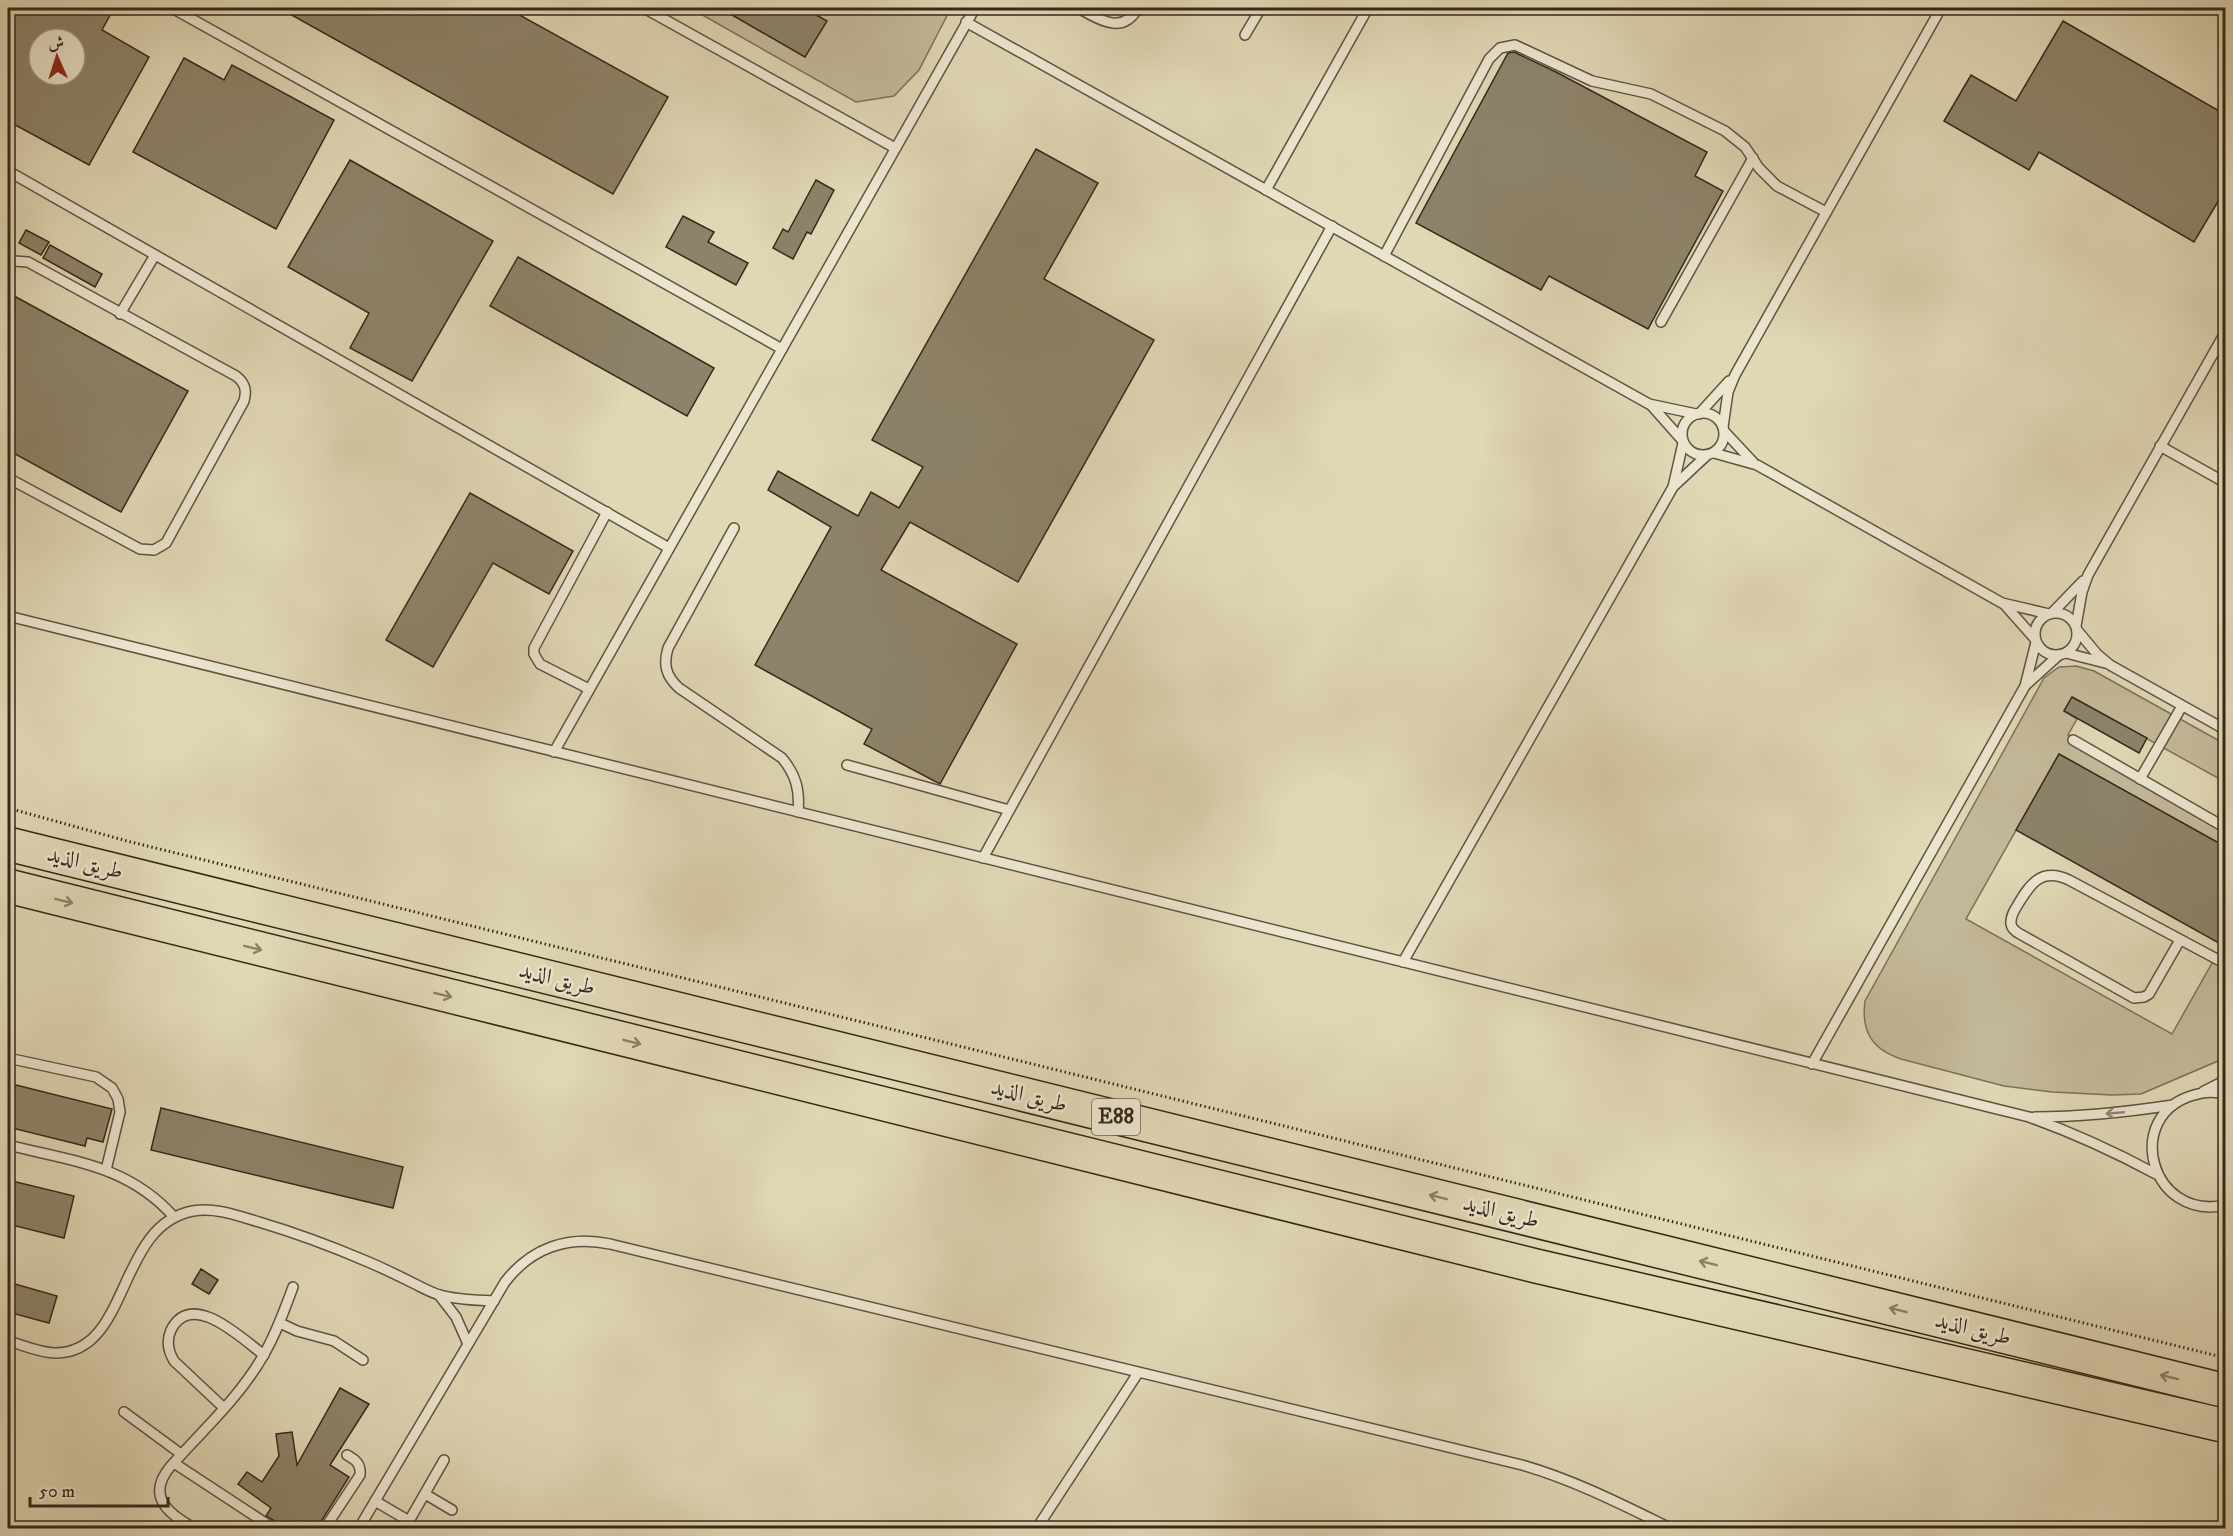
<svg xmlns="http://www.w3.org/2000/svg" width="2233" height="1536" font-family="'IM FELL DW Pica',Amiri,serif">
<rect width="100%" height="100%" fill="#e0d7b5"/>
<filter id="stains"><feTurbulence type="fractalNoise" baseFrequency=".00333" numOctaves="4"/><feColorMatrix values="0 0 0 0 .2 0 0 0 0 .09 0 0 0 0 .02 0 0 0 .5 -.17"/></filter>
<radialGradient id="worn" r=".72"><stop offset=".6" stop-color="#630" stop-opacity="0"/><stop offset="1" stop-color="#630" stop-opacity=".3"/></radialGradient>
<!-- green -->
<g fill="#c3b99a" stroke="#7c715a" stroke-width="1.5">
<polygon points="690,8 720,8 805,57 826,21 804,8 951,8 919,70 894,96 856,102"/>
<path d="M2076,666L2094,671L2225,744V782L2072,697L2064,711L2077,719L2068,735L2225,823V847L2059,754L1966,919L2172,1034L2225,940V1056L2218,1061L2141,1094L2112,1095L2052,1092L2004,1086L1901,1059C1872,1049 1861,1032 1865,1001L2044,678L2059,667Z"/>
</g>
<!-- building -->
<g fill="#8d836a" stroke="#342919" stroke-width="1.5" fill-rule="evenodd">
<path d="M8,8H114L102,30L149,57L89,165L8,121ZM39,39H75V75H39Z"/>
<polygon points="279,8 507,8 668,97 613,194"/>
<polygon points="720,8 804,8 827,21 805,57"/>
<polygon points="2063,21 2226,115 2226,188 2194,242 2039,152 2029,170 1944,121 1971,75 2016,101"/>
<polygon points="1514,52 1556,72 1707,152 1695,176 1723,191 1648,329 1549,276 1541,290 1416,223 1508,53"/>
<polygon points="184,58 224,80 232,65 334,120 276,229 133,152"/>
<polygon points="1036,149 1098,183 1044,279 1154,340 1018,582 910,522 881,570 1017,644 940,784 864,744 872,729 755,665 831,527 768,490 778,471 858,516 871,492 899,508 923,467 872,440"/>
<polygon points="350,160 493,241 412,381 350,348 369,313 288,267"/>
<polygon points="816,180 834,190 811,234 807,232 793,259 773,248 783,229 788,232"/>
<polygon points="683,216 714,232 708,242 748,263 736,285 666,247"/>
<polygon points="26,230 49,242 41,255 19,243"/>
<polygon points="50,245 102,274 95,287 43,258"/>
<polygon points="518,257 714,368 687,416 490,306"/>
<polygon points="16,297 188,391 121,512 8,450 8,311"/>
<polygon points="470,493 573,551 549,594 493,563 433,667 386,640"/>
<polygon points="2072,697 2147,738 2139,753 2064,711"/>
<polygon points="2059,754 2226,847 2226,947 2016,830"/>
<polygon points="8,1083 112,1109 103,1142 87,1138 85,1146 8,1127"/>
<polygon points="161,1108 403,1167 393,1208 151,1150"/>
<polygon points="8,1180 74,1196 64,1238 8,1224"/>
<polygon points="201,1269 218,1280 209,1294 192,1284"/>
<polygon points="8,1282 57,1296 49,1323 8,1312"/>
<polygon points="340,1388 369,1404 330,1465 349,1477 317,1528 310,1528 298,1521 293,1528 287,1528 266,1516 271,1508 238,1484 247,1472 262,1482 279,1456 276,1434 292,1432 297,1465"/>
</g>
<g fill="none" stroke-linecap="round" stroke-linejoin="round">
<defs>
<g id="service">
<polyline points="172,8 782,349"/>
<polyline points="644,8 895,148"/>
<path d="M1078,8C1099,19 1122,36 1138,8"/>
<polyline points="966,22 1649,404 1696,414"/>
<polyline points="1245,35 1261,8"/>
<polyline points="8,171 669,548"/>
<polyline points="1266,190 1368,8"/>
<polyline points="1384,256 1489,59 1500,48 1515,45 1592,81 1651,94 1725,131 1745,147 1759,168 1777,186 1826,212"/>
<path d="M8,264L14,261L28,262L236,376C245,383 247,390 244,401L166,543L154,550L140,549L8,478"/>
<polyline points="120,314 155,255"/>
<polyline points="1661,322 1753,158"/>
<polyline points="1651,405 1682,440"/>
<circle cx="1703" cy="434" r="21"/>
<polyline points="1699,414 1729,381"/>
<polyline points="1723,427 1728,392 1735,375 1941,8"/>
<polyline points="1724,431 1753,462"/>
<polyline points="2160,446 2226,483"/>
<polyline points="1714,453 1757,465 2002,603 2049,614"/>
<polyline points="1675,485 1706,456"/>
<path d="M734,528L668,648C663,665 666,676 679,688L782,758C796,775 800,790 798,812"/>
<polyline points="2004,604 2035,639"/>
<circle cx="2056" cy="634" r="21"/>
<polyline points="2052,613 2083,581"/>
<path d="M8,616L2029,1117C2074,1133 2115,1152 2156,1174"/>
<polyline points="2076,626 2082,592 2088,575 2226,331"/>
<polyline points="2077,630 2097,654 2110,665 2226,730"/>
<polyline points="2066,653 2105,663"/>
<polyline points="2027,684 2059,655"/>
<polyline points="589,689 540,664 534,654 534,648 607,512"/>
<polyline points="2073,740 2226,828"/>
<polyline points="554,752 975,8"/>
<polyline points="847,765 1009,810"/>
<polyline points="2140,779 2182,706"/>
<polyline points="983,858 1332,226"/>
<path d="M2180,940L2149,994L2144,997L2134,998L2020,934C2016,932 2012,929 2011,924C2010,917 2014,911 2017,906C2030,884 2041,867 2069,880L2226,964"/>
<polyline points="1403,962 1673,487 1683,443"/>
<polyline points="8,1058 96,1077 112,1088 118,1099 120,1112 106,1170"/>
<polyline points="1812,1064 2025,686 2036,642"/>
<polyline points="2204,1091 2226,1080"/>
<path d="M2226,1095C2216,1091 2203,1092 2194,1095C2122,1115 2150,1222 2226,1205"/>
<path d="M2035,1117C2082,1117 2127,1112 2173,1105"/>
<path d="M8,1145C71,1161 128,1165 174,1217"/>
<polyline points="439,1295 456,1317 468,1344"/>
<polyline points="280,1323 297,1331 334,1341 363,1360"/>
<path d="M8,1341C23,1345 40,1353 56,1353C131,1352 116,1225 193,1211C216,1207 238,1216 259,1222C296,1233 331,1246 366,1261C383,1268 399,1276 415,1284C423,1288 432,1293 440,1295C457,1300 476,1300 494,1301"/>
<path d="M224,1408L174,1361C168,1351 166,1341 171,1330C192,1289 242,1339 264,1355"/>
<polyline points="124,1412 181,1454"/>
<polyline points="174,1463 273,1528"/>
<polyline points="425,1494 452,1510"/>
<polyline points="375,1501 409,1521"/>
<path d="M194,1528C168,1514 146,1496 170,1467C202,1431 239,1398 263,1356C276,1334 284,1311 293,1287"/>
<path d="M325,1528L360,1475C361,1464 356,1460 347,1455"/>
<path d="M359,1528L505,1282C531,1248 568,1235 610,1244L1522,1465C1574,1480 1621,1504 1670,1528"/>
<polyline points="405,1528 444,1460"/>
<polyline points="1037,1528 1138,1373"/>
</g>
<g id="motorway">
<polyline points="8,844 2226,1391"/>
<polyline points="8,886 1536,1266 2226,1426"/>
</g>
</defs>
<!-- service casing -->
<use href="#service" stroke="#5f5440" stroke-width="12"/>
<!-- motorway casing -->
<use href="#motorway" stroke="#342919" stroke-width="36"/>
<!-- path -->
<g stroke="#342919" stroke-width="3" stroke-dasharray="1.5 3" stroke-linecap="butt">
<polyline points="828,8 832,8"/>
<polyline points="8,808 127,841 2226,1358"/>
</g>
<!-- service -->
<use href="#service" stroke="#ebe5cf" stroke-width="9"/>
<!-- motorway -->
<use href="#motorway" stroke="#e0d7b5" stroke-width="33"/>
</g>
<!-- one-way arrows -->
<defs><path id="oneway-shaft" d="M-6 0H5M1.5-3L5.5 0L1.5 3" fill="none" stroke-width="1.6" stroke-linecap="round" stroke-linejoin="round" transform="scale(1.5)"/></defs>
<g stroke="#8a8067">
<use href="#oneway-shaft" transform="translate(64 901) rotate(14)"/>
<use href="#oneway-shaft" transform="translate(253 948) rotate(14)"/>
<use href="#oneway-shaft" transform="translate(443 995) rotate(14)"/>
<use href="#oneway-shaft" transform="translate(632 1042) rotate(14)"/>
<use href="#oneway-shaft" transform="translate(1438 1197) rotate(-166)"/>
<use href="#oneway-shaft" transform="translate(1708 1263) rotate(-166)"/>
<use href="#oneway-shaft" transform="translate(1898 1310) rotate(-166)"/>
<use href="#oneway-shaft" transform="translate(2169 1377) rotate(-166)"/>
</g>
<use stroke="#908774" href="#oneway-shaft" transform="translate(2115 1113) rotate(175)"/>
<g text-anchor="middle" dominant-baseline="central" stroke-width="5" stroke-linejoin="round" paint-order="stroke">
<!-- shield labels -->
<rect fill="#ebe5cf" stroke="#6b6150" stroke-width="1.5" x="1092" y="1099" width="48" height="36" rx="4.5"/>
<g font-size="21" font-weight="bold" fill="#342919">
<text x="1116" y="1117">E88</text>
</g>
<!-- street labels -->
<g font-size="22" fill="#342919" stroke="#ebe5cf">
<text transform="translate(85 863) rotate(14)">طريق الذيد</text>
<text transform="translate(557 979) rotate(14)">طريق الذيد</text>
<text transform="translate(1029 1096) rotate(14)">طريق الذيد</text>
<text transform="translate(1501 1212) rotate(14)">طريق الذيد</text>
<text transform="translate(1973 1329) rotate(14)">طريق الذيد</text>
</g>
</g>
<!-- margin -->
<rect width="2233" height="1536" fill="none" stroke="#e0d7b5" stroke-width="30"/>
<rect x="9" y="9" width="2215" height="1518" fill="none" stroke="#342919" stroke-width="3"/>
<rect x="15" y="15" width="2203" height="1506" fill="none" stroke="#342919" stroke-width="1.5"/>
<!-- north arrow -->
<g transform="translate(57 57) rotate(357)"><circle r="28" fill="#ebe5cf" stroke="#a29a86" stroke-width="1.5"/>
<path d="M0-4.5L10 22L0 15L-10 22Z" fill="#8f2418"/>
<text y="-9" font-size="16" font-weight="bold" text-anchor="middle" fill="#342919">ش</text>
</g>
<!-- scale -->
<path d="M30 1497v9h138v-9" fill="none" stroke="#342919" stroke-width="3"/>
<text x="39" y="1497" font-size="18" fill="#342919" stroke="#ebe5cf" stroke-width="4.5" paint-order="stroke">50 m</text>
<rect width="100%" height="100%" filter="url(#stains)"/>
<rect width="100%" height="100%" fill="url(#worn)"/>
</svg>
